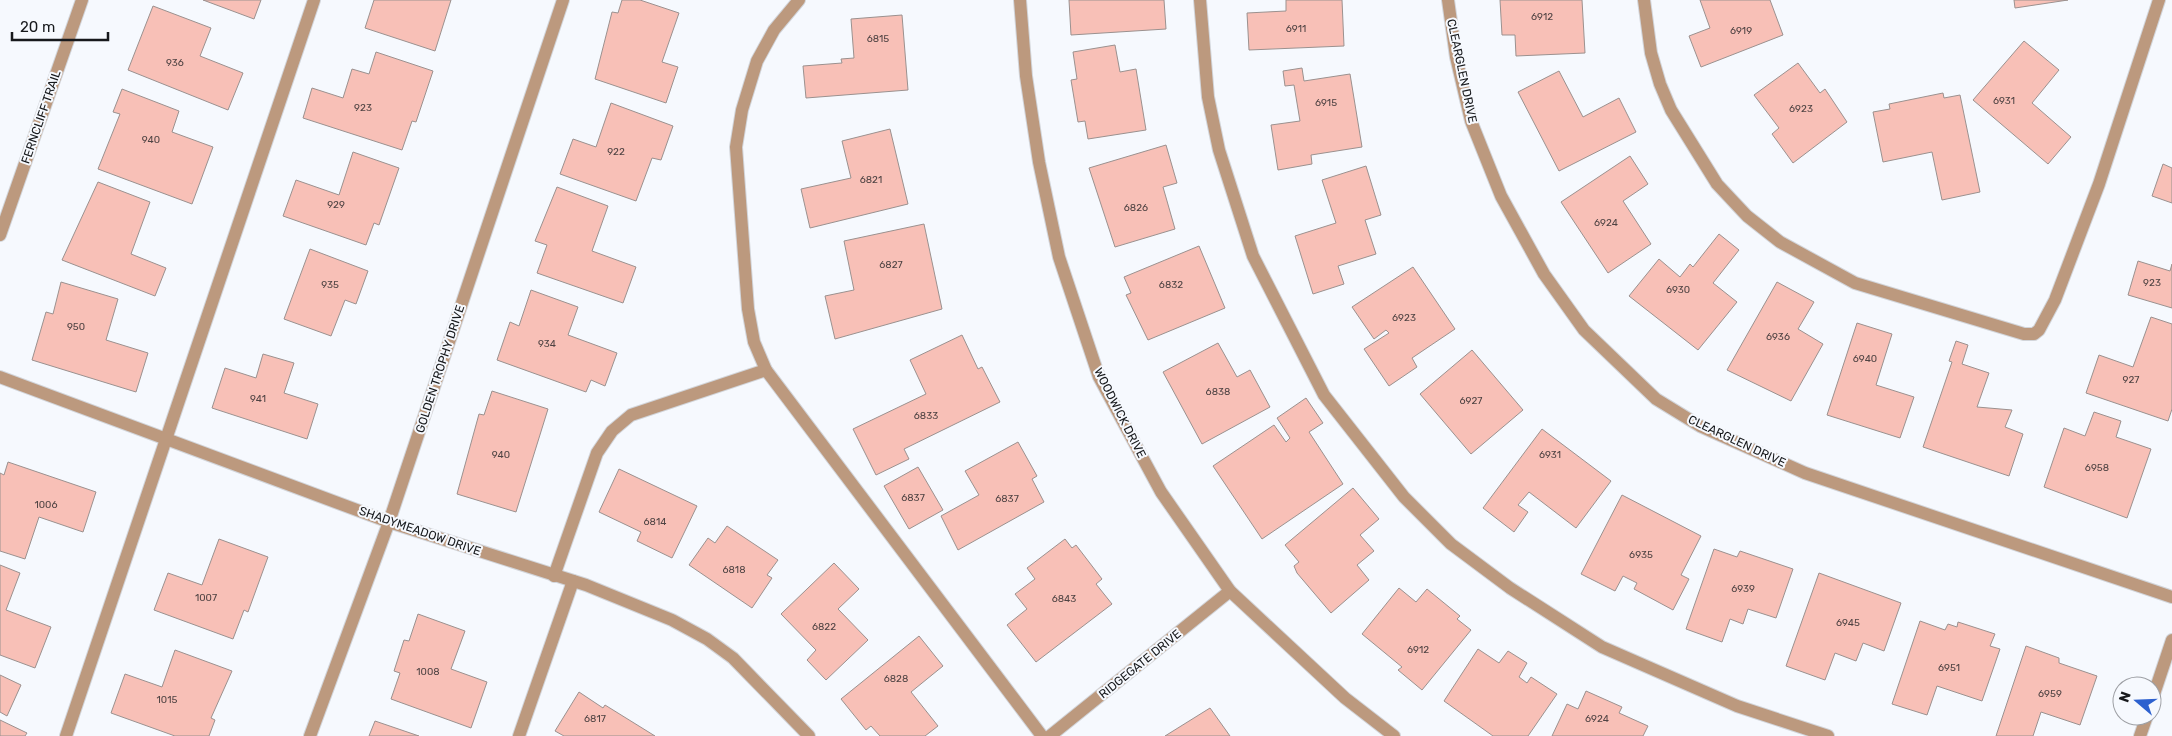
<svg xmlns="http://www.w3.org/2000/svg" width="2172" height="736" font-family="Rubik,sans-serif">
<rect width="100%" height="100%" fill="#f6f9fe"/>
<!-- building -->
<g fill="#f8c0b7" stroke="#9b918f">
<polygon points="203,0 261,0 254,19"/>
<polygon points="374,0 451,0 435,51 365,28"/>
<polygon points="622,0 640,0 679,13 662,62 678,67 666,103 595,79 612,12 618,13"/>
<polygon points="1069,0 1164,0 1166,29 1071,35"/>
<polygon points="1286,0 1342,0 1344,46 1249,50 1247,13 1286,11"/>
<polygon points="1500,0 1582,0 1585,53 1516,56 1515,35 1502,35"/>
<polygon points="1700,0 1770,0 1783,35 1701,67 1689,36 1710,28"/>
<polygon points="2014,0 2068,0 2015,8"/>
<polygon points="153,6 211,28 200,56 243,73 228,110 128,70"/>
<polygon points="902,15 908,90 806,98 803,66 842,63 841,59 854,58 851,19"/>
<polygon points="2024,41 2059,70 2032,103 2071,137 2048,164 1973,100"/>
<polygon points="1115,45 1120,72 1136,69 1146,130 1088,139 1085,121 1078,122 1071,80 1077,79 1073,52"/>
<polygon points="376,52 433,71 416,122 412,121 402,150 303,118 312,88 343,98 352,69 369,74"/>
<polygon points="1798,63 1820,93 1825,89 1847,122 1793,163 1772,134 1779,128 1754,95"/>
<polygon points="1302,68 1304,81 1350,74 1362,147 1311,155 1312,164 1278,170 1271,125 1300,121 1294,85 1285,86 1283,71"/>
<polygon points="1559,71 1583,117 1619,98 1636,132 1559,171 1518,92"/>
<polygon points="122,89 179,111 172,132 213,147 192,204 98,169 120,114 113,112"/>
<polygon points="1943,93 1944,98 1960,95 1980,192 1942,200 1932,152 1883,162 1873,112 1890,109 1889,104"/>
<polygon points="611,103 673,126 661,160 652,158 636,201 560,174 573,139 596,147"/>
<polygon points="890,129 908,204 810,228 801,189 851,178 842,141"/>
<polygon points="1166,145 1177,183 1163,187 1175,229 1115,247 1089,168"/>
<polygon points="353,152 399,168 379,225 374,223 366,245 283,216 296,180 339,195"/>
<polygon points="1630,156 1648,184 1623,201 1651,244 1608,273 1561,202"/>
<polygon points="2163,164 2172,168 2172,203 2152,196"/>
<polygon points="1366,166 1381,215 1365,220 1376,254 1338,266 1344,284 1313,294 1295,236 1336,223 1322,180"/>
<polygon points="98,182 150,202 131,254 166,268 155,296 62,260"/>
<polygon points="557,187 608,206 592,251 636,267 623,303 537,273 547,245 535,241"/>
<polygon points="924,224 942,309 835,339 825,296 854,290 844,241"/>
<polygon points="1719,234 1739,250 1713,283 1737,302 1698,350 1629,296 1659,259 1680,277 1690,264 1693,267"/>
<polygon points="1199,246 1225,308 1148,340 1126,295 1131,293 1124,277"/>
<polygon points="310,249 368,271 356,304 345,300 331,336 284,319"/>
<polygon points="2138,261 2170,271 2172,264 2172,308 2128,295"/>
<polygon points="1413,267 1455,329 1412,358 1417,367 1389,386 1364,349 1389,333 1386,330 1374,339 1352,307"/>
<polygon points="61,282 118,299 106,340 148,353 136,392 32,360 46,312 53,314"/>
<polygon points="1777,282 1814,302 1798,329 1823,344 1791,401 1727,370"/>
<polygon points="531,290 578,307 568,335 617,353 605,386 591,380 586,392 497,360 510,322 519,326"/>
<polygon points="2151,317 2172,324 2172,409 2168,421 2086,393 2099,355 2133,367"/>
<polygon points="1857,323 1892,334 1876,385 1914,397 1900,438 1827,415"/>
<polygon points="962,335 978,369 982,367 1000,402 904,449 909,459 876,475 853,429 926,394 910,360"/>
<polygon points="1956,341 1968,345 1962,364 1989,373 1977,407 2012,410 2005,427 2023,434 2009,476 1923,447 1952,362 1949,361"/>
<polygon points="1218,343 1237,377 1250,370 1270,407 1202,444 1163,372"/>
<polygon points="1472,350 1523,410 1471,454 1420,394"/>
<polygon points="263,354 294,363 284,393 318,404 307,439 212,408 225,368 256,378"/>
<polygon points="492,391 548,409 516,512 457,494 479,414 484,415"/>
<polygon points="1306,398 1323,423 1309,432 1343,484 1262,539 1213,466 1274,425 1286,442 1290,438 1277,418"/>
<polygon points="2094,412 2121,421 2116,437 2151,449 2127,518 2044,487 2064,428 2085,436"/>
<polygon points="1542,429 1611,481 1576,528 1529,492 1518,505 1528,512 1514,532 1483,508"/>
<polygon points="1018,442 1037,476 1032,479 1044,502 958,550 941,516 979,495 965,471"/>
<polygon points="8,462 96,492 83,532 39,517 25,559 0,551 0,473 4,475"/>
<polygon points="918,467 943,510 909,529 884,486"/>
<polygon points="619,469 697,506 672,558 637,541 641,532 599,512"/>
<polygon points="1353,488 1379,519 1360,535 1374,551 1357,565 1369,580 1331,613 1297,573 1294,566 1299,562 1285,545"/>
<polygon points="1622,495 1701,536 1681,575 1689,579 1673,610 1634,589 1637,583 1623,576 1615,591 1581,574"/>
<polygon points="727,526 778,560 767,575 772,578 752,608 689,565 708,538 715,543"/>
<polygon points="219,539 268,557 248,612 244,610 233,639 154,610 168,573 202,585"/>
<polygon points="1065,539 1072,548 1076,545 1102,579 1096,584 1112,604 1036,662 1007,625 1027,609 1015,594 1035,579 1027,568"/>
<polygon points="1714,549 1737,557 1740,551 1793,569 1776,618 1748,609 1743,624 1730,619 1722,642 1686,629"/>
<polygon points="834,563 859,589 838,609 868,640 826,680 807,660 816,650 781,614"/>
<polygon points="0,565 20,573 6,610 51,627 35,668 0,655"/>
<polygon points="1819,573 1901,603 1884,651 1863,643 1856,661 1835,653 1825,680 1786,666"/>
<polygon points="1399,588 1416,602 1427,589 1460,616 1457,619 1471,630 1422,690 1398,670 1402,667 1362,634"/>
<polygon points="418,614 465,631 451,669 487,682 471,728 391,699 400,673 394,671 404,640 409,641"/>
<polygon points="1920,621 1945,630 1948,624 1957,627 1958,622 1995,634 1990,646 2000,649 1982,701 1937,686 1927,715 1892,704"/>
<polygon points="919,636 943,666 911,692 938,726 925,736 880,736 871,726 866,730 841,699"/>
<polygon points="2026,646 2059,658 2059,663 2097,676 2080,725 2041,712 2033,736 1996,736"/>
<polygon points="1478,649 1499,663 1508,651 1527,663 1519,677 1527,683 1531,677 1557,694 1528,736 1493,736 1444,701"/>
<polygon points="175,650 232,671 211,718 215,720 209,736 175,736 111,713 125,674 162,687"/>
<polygon points="0,675 21,685 7,716 0,712"/>
<polygon points="1586,691 1622,707 1619,713 1648,726 1643,736 1552,736 1567,704 1578,709"/>
<polygon points="579,692 603,708 605,705 655,736 564,736 555,731"/>
<polygon points="1210,708 1230,736 1165,736"/>
<polygon points="0,720 27,733 25,736 0,736"/>
<polygon points="375,721 419,736 369,736"/>
</g>
<g fill="none" stroke-linecap="round" stroke-linejoin="round">
<defs>
<g id="minor">
<polyline points="799,0 774,30 757,61 742,110 736,147 748,309 754,342 766,370 1042,736"/>
<polyline points="1020,0 1026,76 1039,162 1059,257 1099,377 1161,492 1230,591 1345,698 1394,736"/>
<polyline points="1200,0 1208,97 1219,150 1253,256 1324,395 1404,497 1451,544 1510,588 1602,647 1737,706 1828,736"/>
<polyline points="1448,0 1456,57 1471,121 1501,196 1544,274 1584,330 1656,399 1700,426 1805,473 2172,597"/>
<polyline points="1644,0 1651,53 1660,84 1671,110 1717,184 1747,216 1780,242 1855,283 2024,334 2034,334 2039,330 2055,300 2099,184 2159,0"/>
<polyline points="0,235 82,0"/>
<polyline points="0,377 389,522 586,585 672,620 707,639 733,658 809,736"/>
<polyline points="554,576 597,453 612,431 631,415 766,370"/>
<polyline points="2152,700 2172,640"/>
<polyline points="66,736 314,0"/>
<polyline points="310,736 389,522 563,0"/>
<polyline points="519,736 573,581"/>
<polyline points="1050,736 1230,591"/>
<polyline points="2140,736 2147,716"/>
</g>
</defs>
<!-- minor casing -->
<use href="#minor" stroke="#d2d5da" stroke-width="14"/>
<!-- minor -->
<use href="#minor" stroke="#bc997e" stroke-width="12"/>
</g>
<g text-anchor="middle" dominant-baseline="central" stroke-width="4" stroke-linejoin="round" paint-order="stroke">
<!-- number labels -->
<g font-size="10" fill="#4f4343">
<text x="1542" y="17">6912</text>
<text x="1296" y="29">6911</text>
<text x="1741" y="31">6919</text>
<text x="878" y="39">6815</text>
<text x="175" y="63">936</text>
<text x="2004" y="101">6931</text>
<text x="1326" y="103">6915</text>
<text x="363" y="108">923</text>
<text x="1801" y="109">6923</text>
<text x="151" y="140">940</text>
<text x="616" y="152">922</text>
<text x="871" y="180">6821</text>
<text x="336" y="205">929</text>
<text x="1136" y="208">6826</text>
<text x="1606" y="223">6924</text>
<text x="891" y="265">6827</text>
<text x="2152" y="283">923</text>
<text x="330" y="285">935</text>
<text x="1171" y="285">6832</text>
<text x="1678" y="290">6930</text>
<text x="1404" y="318">6923</text>
<text x="76" y="327">950</text>
<text x="1778" y="337">6936</text>
<text x="547" y="344">934</text>
<text x="1865" y="359">6940</text>
<text x="2131" y="380">927</text>
<text x="1218" y="392">6838</text>
<text x="258" y="399">941</text>
<text x="1471" y="401">6927</text>
<text x="926" y="416">6833</text>
<text x="501" y="455">940</text>
<text x="1550" y="455">6931</text>
<text x="2097" y="468">6958</text>
<text x="913" y="498">6837</text>
<text x="1007" y="499">6837</text>
<text x="46" y="505">1006</text>
<text x="655" y="522">6814</text>
<text x="1641" y="555">6935</text>
<text x="734" y="570">6818</text>
<text x="1743" y="589">6939</text>
<text x="206" y="598">1007</text>
<text x="1064" y="599">6843</text>
<text x="1848" y="623">6945</text>
<text x="824" y="627">6822</text>
<text x="1418" y="650">6912</text>
<text x="1949" y="668">6951</text>
<text x="428" y="672">1008</text>
<text x="896" y="679">6828</text>
<text x="2050" y="694">6959</text>
<text x="167" y="700">1015</text>
<text x="595" y="719">6817</text>
<text x="1597" y="719">6924</text>
</g>
<!-- street labels -->
<g font-size="12" fill="#17191c" stroke="#f6f9fe">
<text transform="translate(1462 71) rotate(78)">CLEARGLEN DRIVE</text>
<text transform="translate(41 117) rotate(-71)">FERNCLIFF TRAIL</text>
<text transform="translate(440 369) rotate(-72)">GOLDEN TROPHY DRIVE</text>
<text transform="translate(1120 413) rotate(63)">WOODWICK DRIVE</text>
<text transform="translate(1737 441) rotate(25)">CLEARGLEN DRIVE</text>
<text transform="translate(420 531) rotate(19)">SHADYMEADOW DRIVE</text>
<text transform="translate(1140 664) rotate(-39)">RIDGEGATE DRIVE</text>
</g>
</g>
<!-- north arrow -->
<g transform="translate(2137 701) rotate(289)"><circle r="24" fill="#f6f9fe" stroke="#9d9fa4"/>
<path d="M0-4L9 19L0 12L-9 19Z" fill="#2d61cf"/>
<text y="-8" font-size="14" font-weight="bold" text-anchor="middle" fill="#17191c">N</text>
</g>
<!-- scale -->
<path d="M12 32v8h96v-8" fill="none" stroke="#17191c" stroke-width="2.5"/>
<text x="20" y="32" font-size="15" fill="#17191c" stroke="#f6f9fe" stroke-width="4" paint-order="stroke">20 m</text>
</svg>
